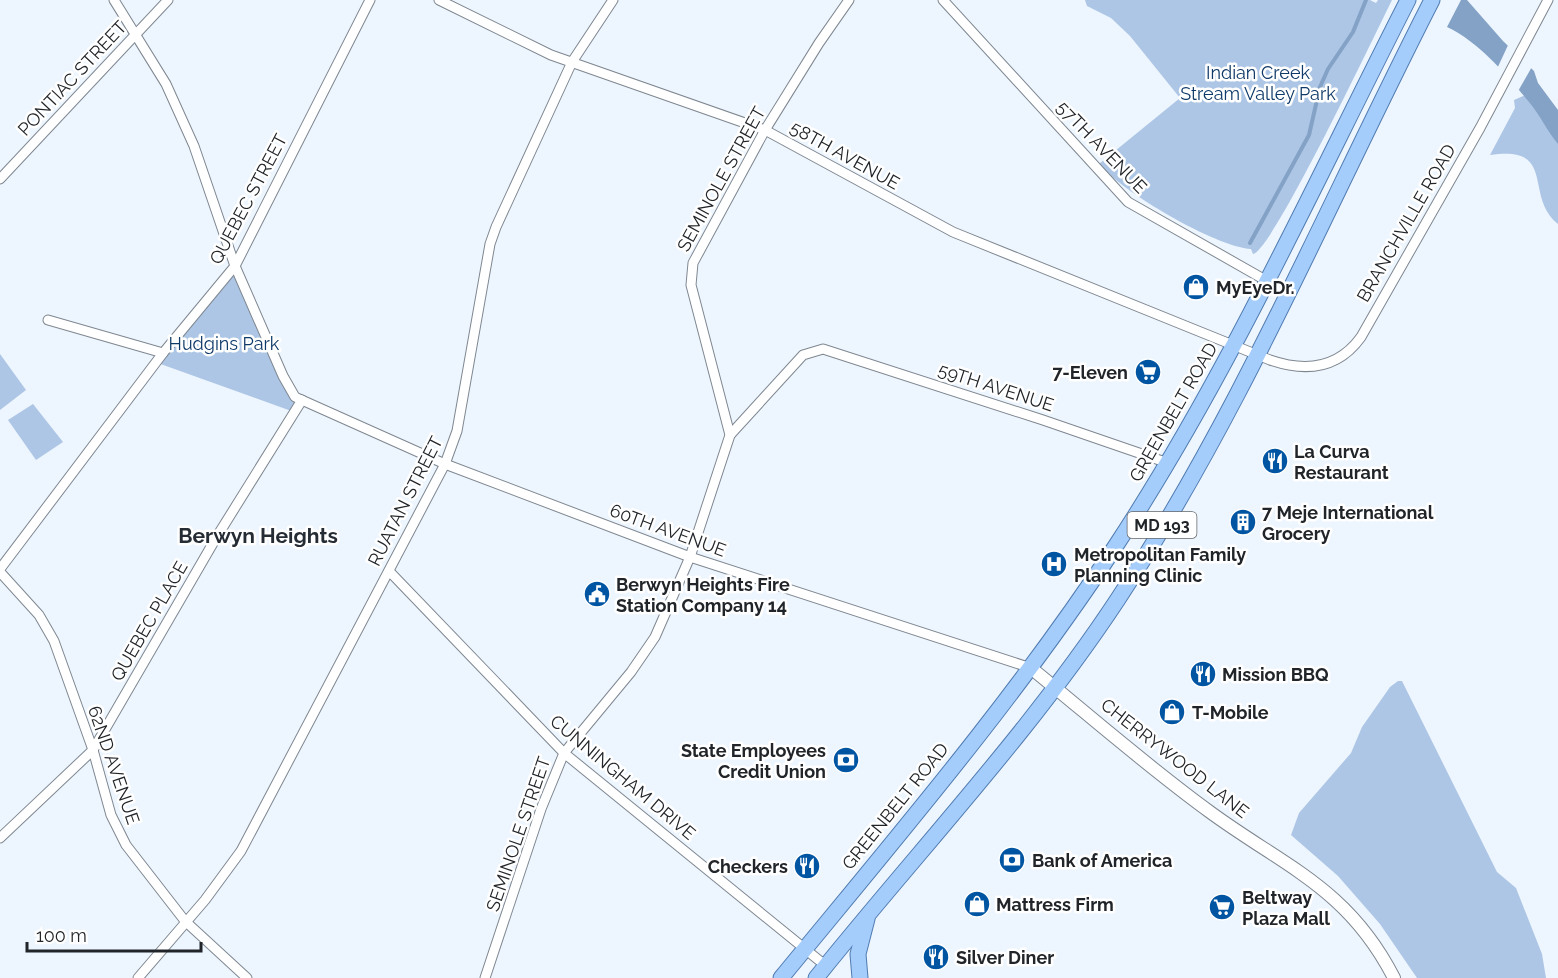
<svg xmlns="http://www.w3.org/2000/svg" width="1558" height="978" font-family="Raleway,sans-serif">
<rect width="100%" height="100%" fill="#edf5fe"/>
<!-- green -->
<g fill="#adc6e5">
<path d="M1085,0H1370L1376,3L1378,0H1392C1375,34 1273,250 1253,254L1251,249C1216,247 1122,192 1099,164L1180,98L1130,36L1111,18L1087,6Z"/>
<path d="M1532,92L1558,131V224C1523,196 1558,145 1490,155L1515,108L1514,100Z"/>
<polygon points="235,266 283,376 302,400 294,412 155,362"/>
<polygon points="0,354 26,390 0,410"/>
<polygon points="33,404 63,442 36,460 8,420"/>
<polygon points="1398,681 1402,681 1497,872 1516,888 1542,954 1546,978 1417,978 1380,924 1338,876 1291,835 1299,813 1351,753 1362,727 1390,687"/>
</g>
<!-- water -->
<path fill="#83a2c6" d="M1461,0H1467L1503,41L1534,71L1538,83L1558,110V144C1547,131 1540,115 1529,102C1506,74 1479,42 1447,27Z"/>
<!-- pier -->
<polygon fill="#edf5fe" points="1509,43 1533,65 1517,93 1496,71"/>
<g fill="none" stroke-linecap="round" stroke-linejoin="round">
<!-- stream -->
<polyline stroke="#83a2c6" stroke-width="4" points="1250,243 1309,135 1320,87 1328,69 1353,32 1366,0"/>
<defs>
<g id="minor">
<polyline points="114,0 166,84 194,146 235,266 283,376 295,397 445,464 690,557 1031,668"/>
<path d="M439,0L551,55L765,130L953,232L1270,360C1305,372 1338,369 1361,337L1480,128L1548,0"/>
<polyline points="943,0 1128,202 1267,281"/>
<polyline points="0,179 168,0"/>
<polyline points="48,320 163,353"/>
<polyline points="730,435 803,355 823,349 1043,420 1168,463"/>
<polyline points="0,569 163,353 235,266 370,0"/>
<polyline points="389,571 564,753 826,966"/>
<polyline points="0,572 39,615 54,641 93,750 111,815 126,845 185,921 247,978"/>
<polyline points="0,838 93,750 216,538 302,400"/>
<polyline points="138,978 205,900 241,851 445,464 457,431 490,244 496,227 572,62 613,0"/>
<polyline points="485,978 541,809 564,753 631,672 655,637 690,557 730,435 691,285 693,263 765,130 819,43 849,0"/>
</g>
<path id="tertiary" d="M1031,668C1090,716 1148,767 1210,812C1285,867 1348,888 1394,978"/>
<g id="primary">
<path d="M781,978C896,838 1015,699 1115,547C1229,374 1314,184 1408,0"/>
<path d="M816,978C917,852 1029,734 1118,599C1242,411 1329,201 1432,0"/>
<polyline points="860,978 858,954 867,919"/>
</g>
</defs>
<!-- minor casing -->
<use href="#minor" stroke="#7f8791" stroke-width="11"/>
<!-- tertiary casing -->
<use href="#tertiary" stroke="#7f8791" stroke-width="14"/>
<!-- primary casing -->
<use href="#primary" stroke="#507cb1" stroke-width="17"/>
<!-- minor -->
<use href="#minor" stroke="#fff" stroke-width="9"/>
<!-- tertiary -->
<use href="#tertiary" stroke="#fff" stroke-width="12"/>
<!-- primary -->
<use href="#primary" stroke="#a5cdfc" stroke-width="15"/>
</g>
<!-- icons -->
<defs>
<symbol id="shop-disc" viewBox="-11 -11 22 22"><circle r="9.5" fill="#0055a3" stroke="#fff"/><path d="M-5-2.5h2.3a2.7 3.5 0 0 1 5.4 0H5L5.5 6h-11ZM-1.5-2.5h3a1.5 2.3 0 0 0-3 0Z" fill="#fff"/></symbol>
<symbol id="supermarket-disc" viewBox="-11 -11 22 22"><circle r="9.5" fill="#0055a3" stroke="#fff"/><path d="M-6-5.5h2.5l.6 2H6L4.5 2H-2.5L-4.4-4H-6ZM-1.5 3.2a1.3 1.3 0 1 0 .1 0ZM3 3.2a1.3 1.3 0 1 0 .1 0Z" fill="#fff"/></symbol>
<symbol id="restaurant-disc" viewBox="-11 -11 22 22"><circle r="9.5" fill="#0055a3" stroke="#fff"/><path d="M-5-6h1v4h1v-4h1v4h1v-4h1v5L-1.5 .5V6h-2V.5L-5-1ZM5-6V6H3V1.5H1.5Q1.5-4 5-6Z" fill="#fff"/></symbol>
<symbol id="building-disc" viewBox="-11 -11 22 22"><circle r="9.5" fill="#0055a3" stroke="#fff"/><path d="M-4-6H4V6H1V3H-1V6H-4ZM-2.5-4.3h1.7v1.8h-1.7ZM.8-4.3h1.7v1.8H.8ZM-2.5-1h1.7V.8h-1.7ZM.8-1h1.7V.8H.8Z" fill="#fff"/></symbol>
<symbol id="hospital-disc" viewBox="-11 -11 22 22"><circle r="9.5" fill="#0055a3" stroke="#fff"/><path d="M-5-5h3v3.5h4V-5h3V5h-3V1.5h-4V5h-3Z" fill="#fff"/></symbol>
<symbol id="civic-disc" viewBox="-11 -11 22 22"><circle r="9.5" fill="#0055a3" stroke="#fff"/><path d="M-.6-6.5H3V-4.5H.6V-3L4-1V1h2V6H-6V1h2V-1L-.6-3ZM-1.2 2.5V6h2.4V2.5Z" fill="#fff"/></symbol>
<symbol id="bank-disc" viewBox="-11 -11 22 22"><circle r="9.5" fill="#0055a3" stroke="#fff"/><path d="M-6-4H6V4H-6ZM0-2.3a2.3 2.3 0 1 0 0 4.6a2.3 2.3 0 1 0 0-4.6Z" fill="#fff"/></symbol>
</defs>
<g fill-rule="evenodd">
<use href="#shop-disc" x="1181" y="272" width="30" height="30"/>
<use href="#supermarket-disc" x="1133" y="357" width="30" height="30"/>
<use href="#restaurant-disc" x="1260" y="446" width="30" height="30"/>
<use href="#building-disc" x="1228" y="507" width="30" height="30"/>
<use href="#hospital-disc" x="1039" y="549" width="30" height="30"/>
<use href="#civic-disc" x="582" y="579" width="30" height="30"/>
<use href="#restaurant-disc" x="1188" y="659" width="30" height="30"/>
<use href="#shop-disc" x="1157" y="697" width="30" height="30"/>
<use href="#bank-disc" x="831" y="745" width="30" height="30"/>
<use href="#bank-disc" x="997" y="845" width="30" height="30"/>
<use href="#restaurant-disc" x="792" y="851" width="30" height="30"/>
<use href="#shop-disc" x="962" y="889" width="30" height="30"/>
<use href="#supermarket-disc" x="1207" y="892" width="30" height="30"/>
<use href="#restaurant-disc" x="921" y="942" width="30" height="30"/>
</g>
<g text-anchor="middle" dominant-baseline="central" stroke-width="5" stroke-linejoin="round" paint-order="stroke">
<!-- shield labels -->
<rect fill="#fff" stroke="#646669" stroke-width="1.5" x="1127.5" y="512" width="69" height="26" rx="4.5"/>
<g font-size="16" font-weight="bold" fill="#212529">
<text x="1162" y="525">MD 193</text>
</g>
<!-- park labels -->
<g font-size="18" fill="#0e3968" stroke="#fff">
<text x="1258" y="72">Indian Creek<tspan x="1258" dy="21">Stream Valley Park</tspan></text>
<text x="224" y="343">Hudgins Park</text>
</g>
<!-- street labels -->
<g font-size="18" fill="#212529" stroke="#fff">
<text transform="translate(72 78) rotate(-47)">PONTIAC STREET</text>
<text transform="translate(1102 147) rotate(46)">57TH AVENUE</text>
<text transform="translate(845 155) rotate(29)">58TH AVENUE</text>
<text transform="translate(721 179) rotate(-61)">SEMINOLE STREET</text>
<text transform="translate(248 199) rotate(-62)">QUEBEC STREET</text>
<text transform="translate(1406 223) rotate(-60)">BRANCHVILLE ROAD</text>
<text transform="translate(996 387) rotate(18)">59TH AVENUE</text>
<text transform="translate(1173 412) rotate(-60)">GREENBELT ROAD</text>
<text transform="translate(405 501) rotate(-63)">RUATAN STREET</text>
<text transform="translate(668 530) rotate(20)">60TH AVENUE</text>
<text transform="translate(149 621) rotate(-60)">QUEBEC PLACE</text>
<text transform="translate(1175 758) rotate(38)">CHERRYWOOD LANE</text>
<text transform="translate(114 765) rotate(71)">62ND AVENUE</text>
<text transform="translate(623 777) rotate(40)">CUNNINGHAM DRIVE</text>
<text transform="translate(895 806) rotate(-51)">GREENBELT ROAD</text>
<text transform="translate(518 834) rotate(-71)">SEMINOLE STREET</text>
</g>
<!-- poi labels -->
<g font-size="18" font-weight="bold" fill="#212529" stroke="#fff" text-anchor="start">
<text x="1216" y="287">MyEyeDr.</text>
<text x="1128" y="372" text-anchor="end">7-Eleven</text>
<text x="1294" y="451">La Curva<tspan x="1294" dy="21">Restaurant</tspan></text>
<text x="1262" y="512">7 Meje International<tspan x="1262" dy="21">Grocery</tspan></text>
<text x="1074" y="554">Metropolitan Family<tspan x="1074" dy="21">Planning Clinic</tspan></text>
<text x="616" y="584">Berwyn Heights Fire<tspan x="616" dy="21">Station Company 14</tspan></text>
<text x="1222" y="674">Mission BBQ</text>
<text x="1192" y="712">T-Mobile</text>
<text x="826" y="750" text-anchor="end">State Employees<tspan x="826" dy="21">Credit Union</tspan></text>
<text x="1032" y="860">Bank of America</text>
<text x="788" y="866" text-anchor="end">Checkers</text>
<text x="1242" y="897">Beltway<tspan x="1242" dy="21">Plaza Mall</tspan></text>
<text x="996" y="904">Mattress Firm</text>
<text x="956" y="957">Silver Diner</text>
</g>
<!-- quarter labels -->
<g font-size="21" font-weight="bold" fill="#252c34" stroke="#fff">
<text x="258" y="535">Berwyn Heights</text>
</g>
</g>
<!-- scale -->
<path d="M27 942v9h174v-9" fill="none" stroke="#212529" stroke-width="3"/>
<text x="36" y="942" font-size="18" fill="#212529" stroke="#ffffff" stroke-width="4.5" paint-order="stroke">100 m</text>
</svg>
